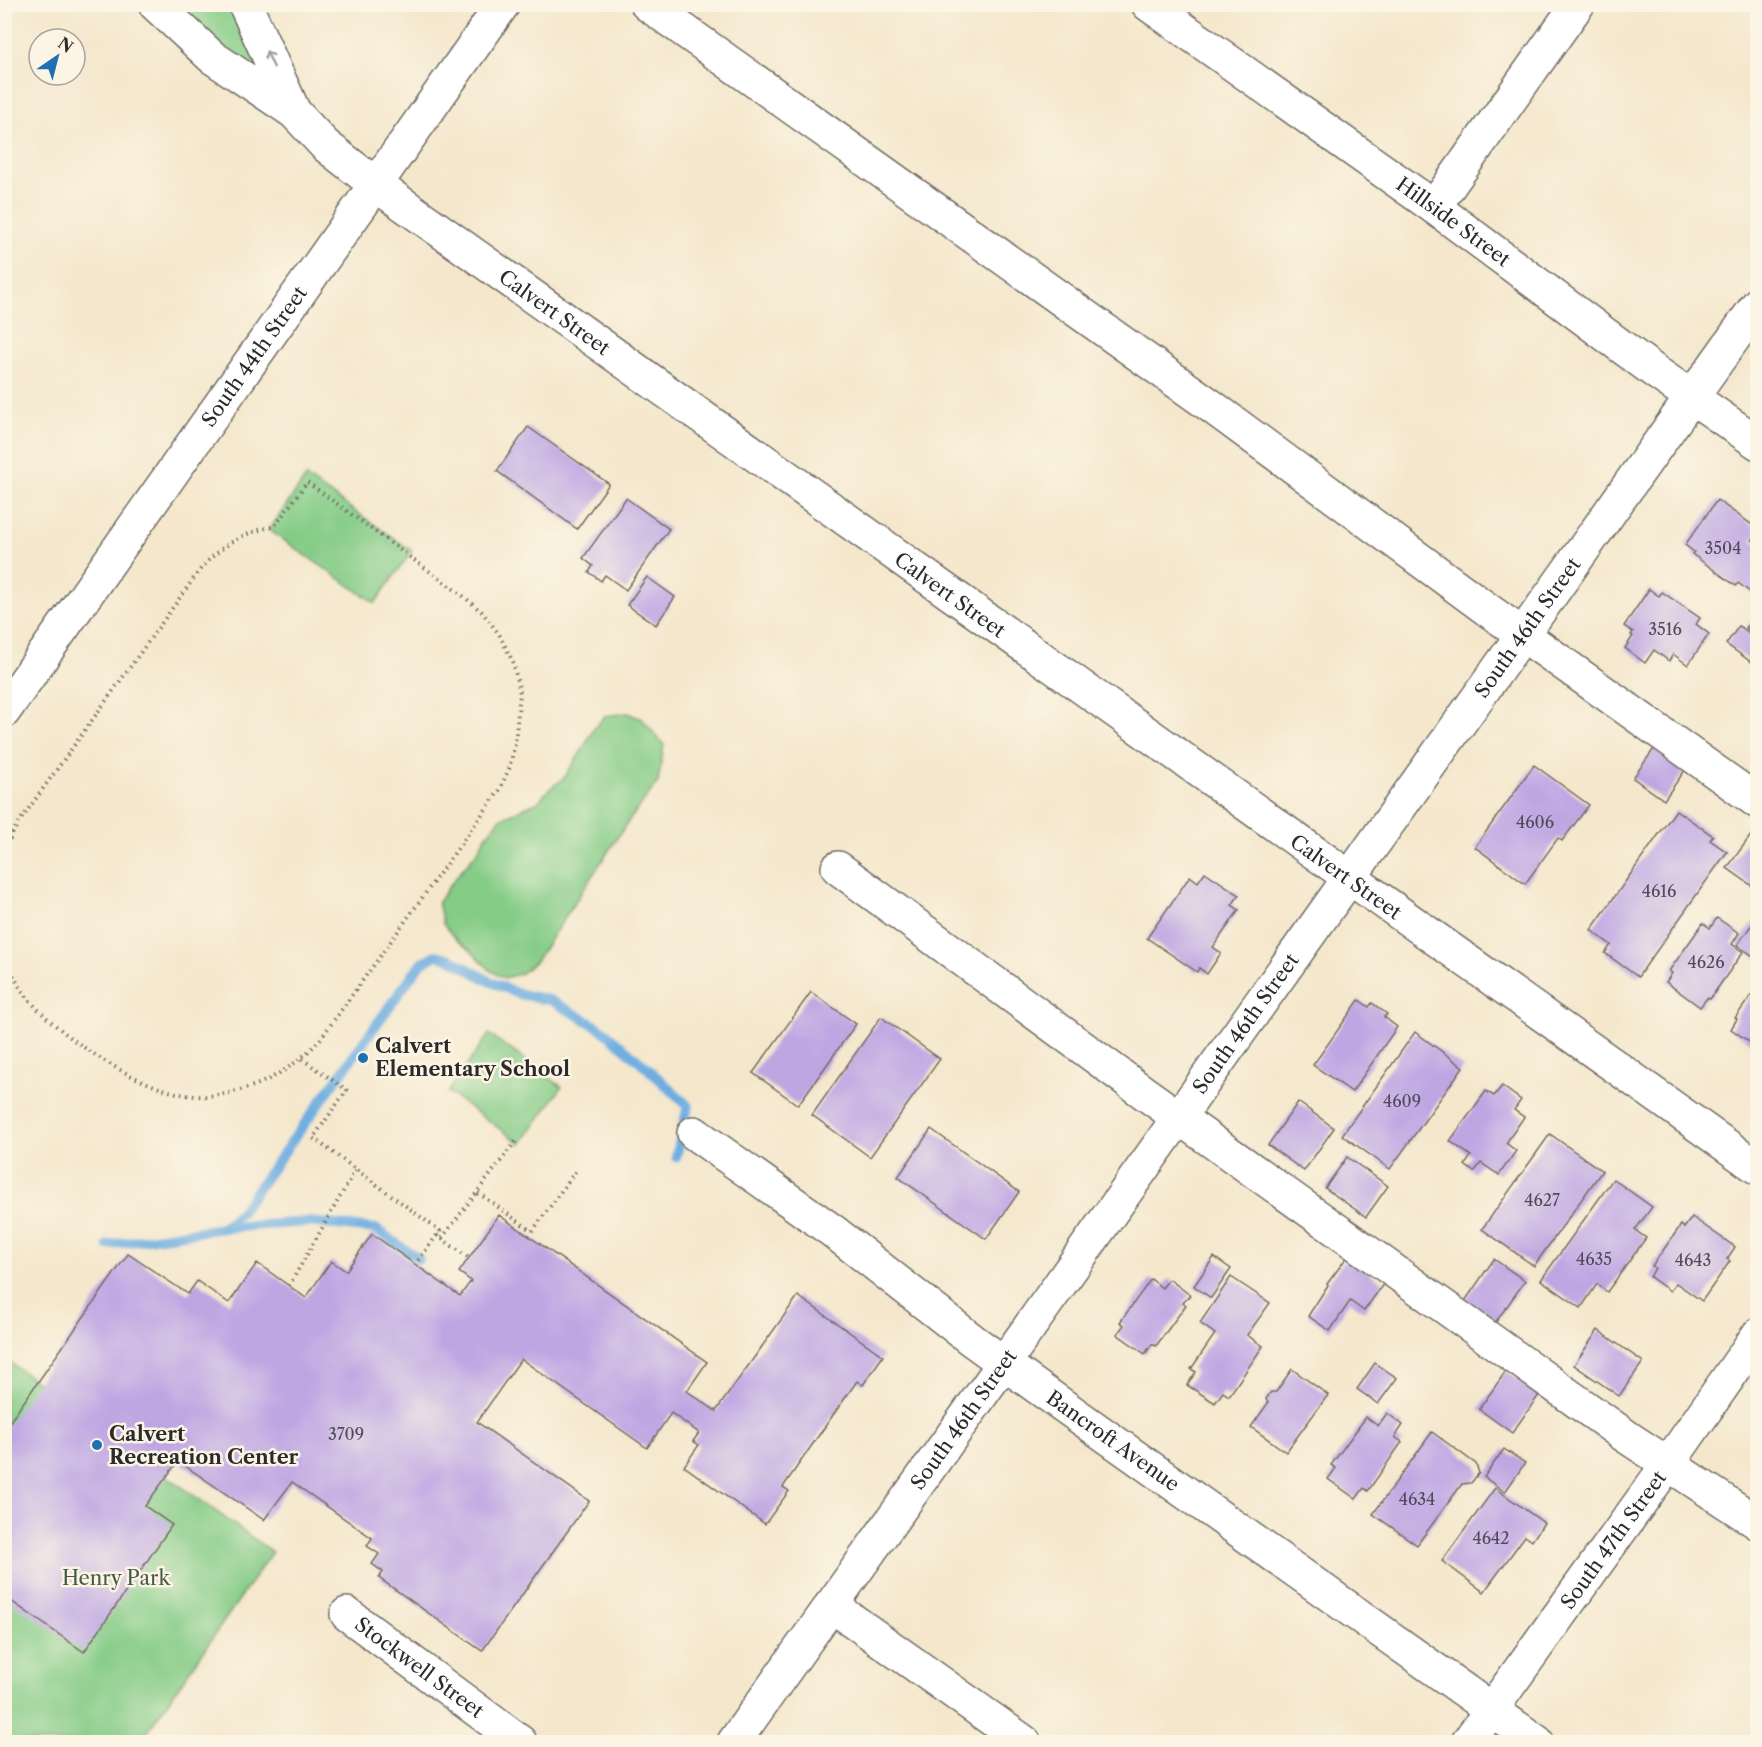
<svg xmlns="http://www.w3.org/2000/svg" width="1762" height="1747" font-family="'Libre Caslon Text',serif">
<rect width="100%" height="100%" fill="#fcf5e5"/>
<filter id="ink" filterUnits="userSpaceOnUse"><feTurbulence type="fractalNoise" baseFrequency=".0167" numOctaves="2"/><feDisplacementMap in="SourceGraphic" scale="12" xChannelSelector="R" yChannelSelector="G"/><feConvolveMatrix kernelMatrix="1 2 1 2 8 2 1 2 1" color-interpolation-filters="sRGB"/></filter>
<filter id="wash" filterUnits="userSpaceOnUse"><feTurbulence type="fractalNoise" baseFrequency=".008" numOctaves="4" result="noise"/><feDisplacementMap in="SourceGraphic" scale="24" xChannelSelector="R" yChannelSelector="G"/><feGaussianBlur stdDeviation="1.35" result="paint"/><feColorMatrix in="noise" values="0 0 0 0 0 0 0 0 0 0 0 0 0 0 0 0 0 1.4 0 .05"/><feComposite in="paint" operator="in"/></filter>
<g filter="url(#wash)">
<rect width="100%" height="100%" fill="#f4e7cc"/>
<!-- green -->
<g fill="#85cc87" stroke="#587c59" stroke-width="1.5">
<polygon points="155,5 245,5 294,112"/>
<polygon points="306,477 412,551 375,603 269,530"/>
<polygon points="628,713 642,719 664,745 658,782 625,826 536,961 520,974 504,978 491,971 469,949 457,941 443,924 438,902 456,877 477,852 486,836 501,818 538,802 548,790 564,778 581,752 593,730 605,716"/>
<polygon points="489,1034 562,1087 521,1144 448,1092"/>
<polygon points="4,1358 272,1552 140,1742 5,1742"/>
</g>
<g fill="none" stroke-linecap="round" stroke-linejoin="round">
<!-- stream -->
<g stroke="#6eaee1" stroke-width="10">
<polyline points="222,1228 308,1222 376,1229 419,1259"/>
<polyline points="108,1245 222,1228 240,1213 421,963 436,955 451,959 489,981 519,994 550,1000 600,1028 643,1064 688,1106 676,1157"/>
</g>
</g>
<g id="blocks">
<!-- building -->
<g fill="#bea6e3">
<polygon points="528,427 609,484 577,529 497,471"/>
<polygon points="626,498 669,529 626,590 605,575 601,581 589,572 593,566 583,558"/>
<polygon points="1717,500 1758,529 1758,531 1752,540 1758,544 1758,591 1754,595 1738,583 1736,586 1692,554 1694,552 1685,545"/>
<polygon points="647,577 675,597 656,625 627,605"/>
<polygon points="1649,589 1659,596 1662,592 1700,618 1696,624 1709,634 1688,665 1673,654 1669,661 1654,650 1645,663 1625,648 1633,636 1631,635 1633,632 1624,626"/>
<polygon points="1758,613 1758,637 1746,628"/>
<polygon points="1739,626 1758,639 1758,659 1754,664 1726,644"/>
<polygon points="1659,742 1690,763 1664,800 1633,778"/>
<polygon points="1534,765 1589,805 1562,841 1558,838 1525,884 1475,847"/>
<polygon points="1676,810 1713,836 1710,840 1727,852 1638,977 1605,953 1611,945 1591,930"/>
<polygon points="1754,831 1758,834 1758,890 1727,868"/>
<polygon points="1205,872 1239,895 1232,905 1239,910 1213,947 1221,953 1207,974 1199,968 1197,972 1147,938 1190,876 1198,882"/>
<polygon points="1758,916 1758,959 1737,945"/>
<polygon points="1717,918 1739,933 1732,944 1743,952 1710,999 1707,998 1700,1007 1666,982 1672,973 1669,971 1703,923 1710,928"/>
<polygon points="1758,986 1758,1048 1731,1029 1737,1019 1735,1018"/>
<polygon points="811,992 856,1024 798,1105 753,1073"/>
<polygon points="1359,1000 1369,1007 1372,1003 1387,1014 1384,1017 1397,1027 1352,1092 1313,1065"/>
<polygon points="881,1017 940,1059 870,1157 812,1115"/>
<polygon points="1415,1032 1463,1067 1390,1169 1342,1135"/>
<polygon points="1502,1086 1521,1100 1514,1110 1524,1117 1506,1143 1516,1151 1499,1175 1481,1163 1474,1172 1465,1165 1471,1156 1450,1141 1486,1091 1494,1096"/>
<polygon points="1298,1102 1334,1128 1304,1171 1268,1145"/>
<polygon points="931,1129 1019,1192 986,1239 898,1177"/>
<polygon points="1550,1134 1602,1171 1534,1266 1482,1229"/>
<polygon points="1347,1157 1388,1186 1366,1217 1325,1188"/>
<polygon points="1613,1179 1652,1207 1635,1230 1646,1238 1607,1292 1597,1284 1581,1308 1541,1280"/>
<polygon points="499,1215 707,1362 687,1391 716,1411 798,1296 883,1356 863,1385 857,1381 819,1435 783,1487 789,1491 765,1524 684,1466 699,1445 693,1441 699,1433 671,1413 647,1448 521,1359 477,1422 589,1501 482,1651 379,1578 383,1572 372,1564 379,1554 367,1546 372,1538 292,1482 264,1520 178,1461 145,1506 172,1525 84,1652 4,1596 4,1430 128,1254 188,1294 197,1281 229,1303 257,1263 306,1298 331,1261 346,1271 372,1234 460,1296 471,1281 459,1272"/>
<polygon points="1692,1217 1735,1247 1727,1259 1730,1261 1702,1301 1676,1283 1670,1291 1650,1277 1655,1268 1652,1266 1681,1225 1684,1228"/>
<polygon points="1214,1257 1231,1269 1211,1298 1194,1286"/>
<polygon points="1347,1257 1384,1283 1364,1311 1350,1301 1330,1331 1308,1316 1328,1285 1327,1284"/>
<polygon points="1494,1259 1525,1281 1495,1323 1465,1301"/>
<polygon points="1231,1277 1270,1303 1247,1335 1263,1346 1229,1396 1223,1392 1215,1403 1187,1385 1196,1372 1191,1369 1215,1334 1200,1323"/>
<polygon points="1151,1279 1162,1288 1169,1279 1190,1295 1183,1303 1186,1305 1156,1346 1152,1344 1145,1354 1117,1334 1124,1325 1120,1322"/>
<polygon points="1598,1330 1643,1362 1619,1396 1574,1365"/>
<polygon points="1375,1363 1397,1378 1378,1404 1357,1389"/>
<polygon points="1292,1369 1328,1395 1286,1452 1251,1427 1268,1403 1266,1399 1271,1392 1276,1392"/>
<polygon points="1506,1371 1539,1395 1512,1433 1479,1409"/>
<polygon points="1387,1413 1403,1425 1395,1437 1402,1442 1368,1491 1364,1488 1356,1499 1328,1479 1336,1468 1331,1465 1366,1417 1378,1426"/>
<polygon points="1432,1432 1476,1464 1479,1473 1471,1483 1462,1484 1417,1545 1373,1514"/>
<polygon points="1504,1449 1525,1463 1505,1492 1484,1477"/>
<polygon points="1495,1488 1544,1523 1532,1541 1525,1536 1484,1592 1442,1561"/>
</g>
</g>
</g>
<g filter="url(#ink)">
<use href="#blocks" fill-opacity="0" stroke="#716d63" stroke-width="1.5"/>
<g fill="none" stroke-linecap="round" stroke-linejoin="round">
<defs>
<g id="minor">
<polyline points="647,4 1211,406 1488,610 1758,802"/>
<path id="s1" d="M1148,4L1434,207L1657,373L1758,443"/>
<polyline points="1434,207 1578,4"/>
<path id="s2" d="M4,711L503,4"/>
<polyline points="838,868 1143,1092 1627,1437 1758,1523"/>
<path id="s3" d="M694,1133L834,1232L972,1340L1037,1387L1537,1742"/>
<polyline points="831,1605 1024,1742"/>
<path id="s4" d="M347,1614L520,1742"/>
<path id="s5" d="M734,1742L1758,304"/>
<path id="s6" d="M1468,1742L1668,1464L1758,1335"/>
</g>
<g id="major">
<path id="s7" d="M155,4L212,57L294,112L325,145L376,185C836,513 1295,843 1758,1168"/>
<polyline points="245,4 294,112"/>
</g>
</defs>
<!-- minor casing -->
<use href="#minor" stroke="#716d63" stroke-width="36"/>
<!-- major casing -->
<use href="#major" stroke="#716d63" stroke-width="36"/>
<!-- path -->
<g stroke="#716d63" stroke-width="4" stroke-dasharray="1.5 4.5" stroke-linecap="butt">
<path d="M4,850L17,825L199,571C221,545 242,533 275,526L307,482L462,595L482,612L499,634L513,662L520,693L515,744L509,769L499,791L319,1041C287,1074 253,1092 207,1096C153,1101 59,1037 27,997C17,985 11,970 4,957"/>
<polyline points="302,1059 347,1090 313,1138 440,1231 415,1265"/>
<polyline points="478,1193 532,1231"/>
<polyline points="437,1235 469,1258"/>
<polyline points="529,1236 577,1169"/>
<polyline points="442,1238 516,1141"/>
<polyline points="289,1286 356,1169"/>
</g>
<!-- minor -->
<use href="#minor" stroke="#fff" stroke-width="33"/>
<!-- major -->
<use href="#major" stroke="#fff" stroke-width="33"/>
</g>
<!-- one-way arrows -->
<defs><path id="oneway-shaft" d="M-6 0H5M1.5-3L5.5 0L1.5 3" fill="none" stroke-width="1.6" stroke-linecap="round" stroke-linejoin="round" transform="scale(1.5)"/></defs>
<use stroke="#a0a0a0" href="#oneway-shaft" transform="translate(270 59) rotate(-114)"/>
</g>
<!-- markers -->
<g fill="#1f6fb2" stroke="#fcf5e5" stroke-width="2">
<circle cx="363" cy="1058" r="6"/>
<circle cx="97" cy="1445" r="6"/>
</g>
<g text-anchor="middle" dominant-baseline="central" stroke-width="5" stroke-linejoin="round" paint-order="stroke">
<!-- number labels -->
<g font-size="16" fill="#504a59">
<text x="1723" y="548">3504</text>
<text x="1665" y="629">3516</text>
<text x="1535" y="822">4606</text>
<text x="1659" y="891">4616</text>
<text x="1706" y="962">4626</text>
<text x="1402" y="1101">4609</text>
<text x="1542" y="1200">4627</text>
<text x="1594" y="1259">4635</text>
<text x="1693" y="1260">4643</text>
<text x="346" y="1434">3709</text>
<text x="1417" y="1499">4634</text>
<text x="1491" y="1538">4642</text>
</g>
<!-- street labels -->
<g font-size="20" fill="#2b2b2b" stroke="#fcf5e5">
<text stroke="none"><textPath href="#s1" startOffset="375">Hillside Street</textPath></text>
<text stroke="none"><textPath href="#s7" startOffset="506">Calvert Street</textPath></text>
<text stroke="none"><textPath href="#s2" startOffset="434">South 44th Street</textPath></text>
<text stroke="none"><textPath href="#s7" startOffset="992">Calvert Street</textPath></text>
<text stroke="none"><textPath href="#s5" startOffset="1368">South 46th Street</textPath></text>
<text stroke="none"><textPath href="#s7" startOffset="1478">Calvert Street</textPath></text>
<text stroke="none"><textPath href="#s5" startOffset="882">South 46th Street</textPath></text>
<text stroke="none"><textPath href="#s5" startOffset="396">South 46th Street</textPath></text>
<text stroke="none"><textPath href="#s3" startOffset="520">Bancroft Avenue</textPath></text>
<text stroke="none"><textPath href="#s6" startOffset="249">South 47th Street</textPath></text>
<text stroke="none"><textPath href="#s4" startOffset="90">Stockwell Street</textPath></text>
</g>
<!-- poi labels -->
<g font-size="20" font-weight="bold" fill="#2b2b2b" stroke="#fcf5e5" text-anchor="start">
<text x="375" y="1046">Calvert<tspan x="375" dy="23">Elementary School</tspan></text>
<text x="109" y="1434">Calvert<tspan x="109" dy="23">Recreation Center</tspan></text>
</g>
<!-- park labels -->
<g font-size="20" fill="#465b47" stroke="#fcf5e5">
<text x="116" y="1578">Henry Park</text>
</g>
</g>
<!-- margin -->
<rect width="1762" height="1747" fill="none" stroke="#fcf5e5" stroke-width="24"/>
<!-- north arrow -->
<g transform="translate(57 57) rotate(35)"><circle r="28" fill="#fcf5e5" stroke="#a8a49b" stroke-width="1.5"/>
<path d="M0-4.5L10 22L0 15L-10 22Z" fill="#1f6fb2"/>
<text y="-9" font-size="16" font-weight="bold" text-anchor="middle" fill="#2b2b2b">N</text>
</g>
</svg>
